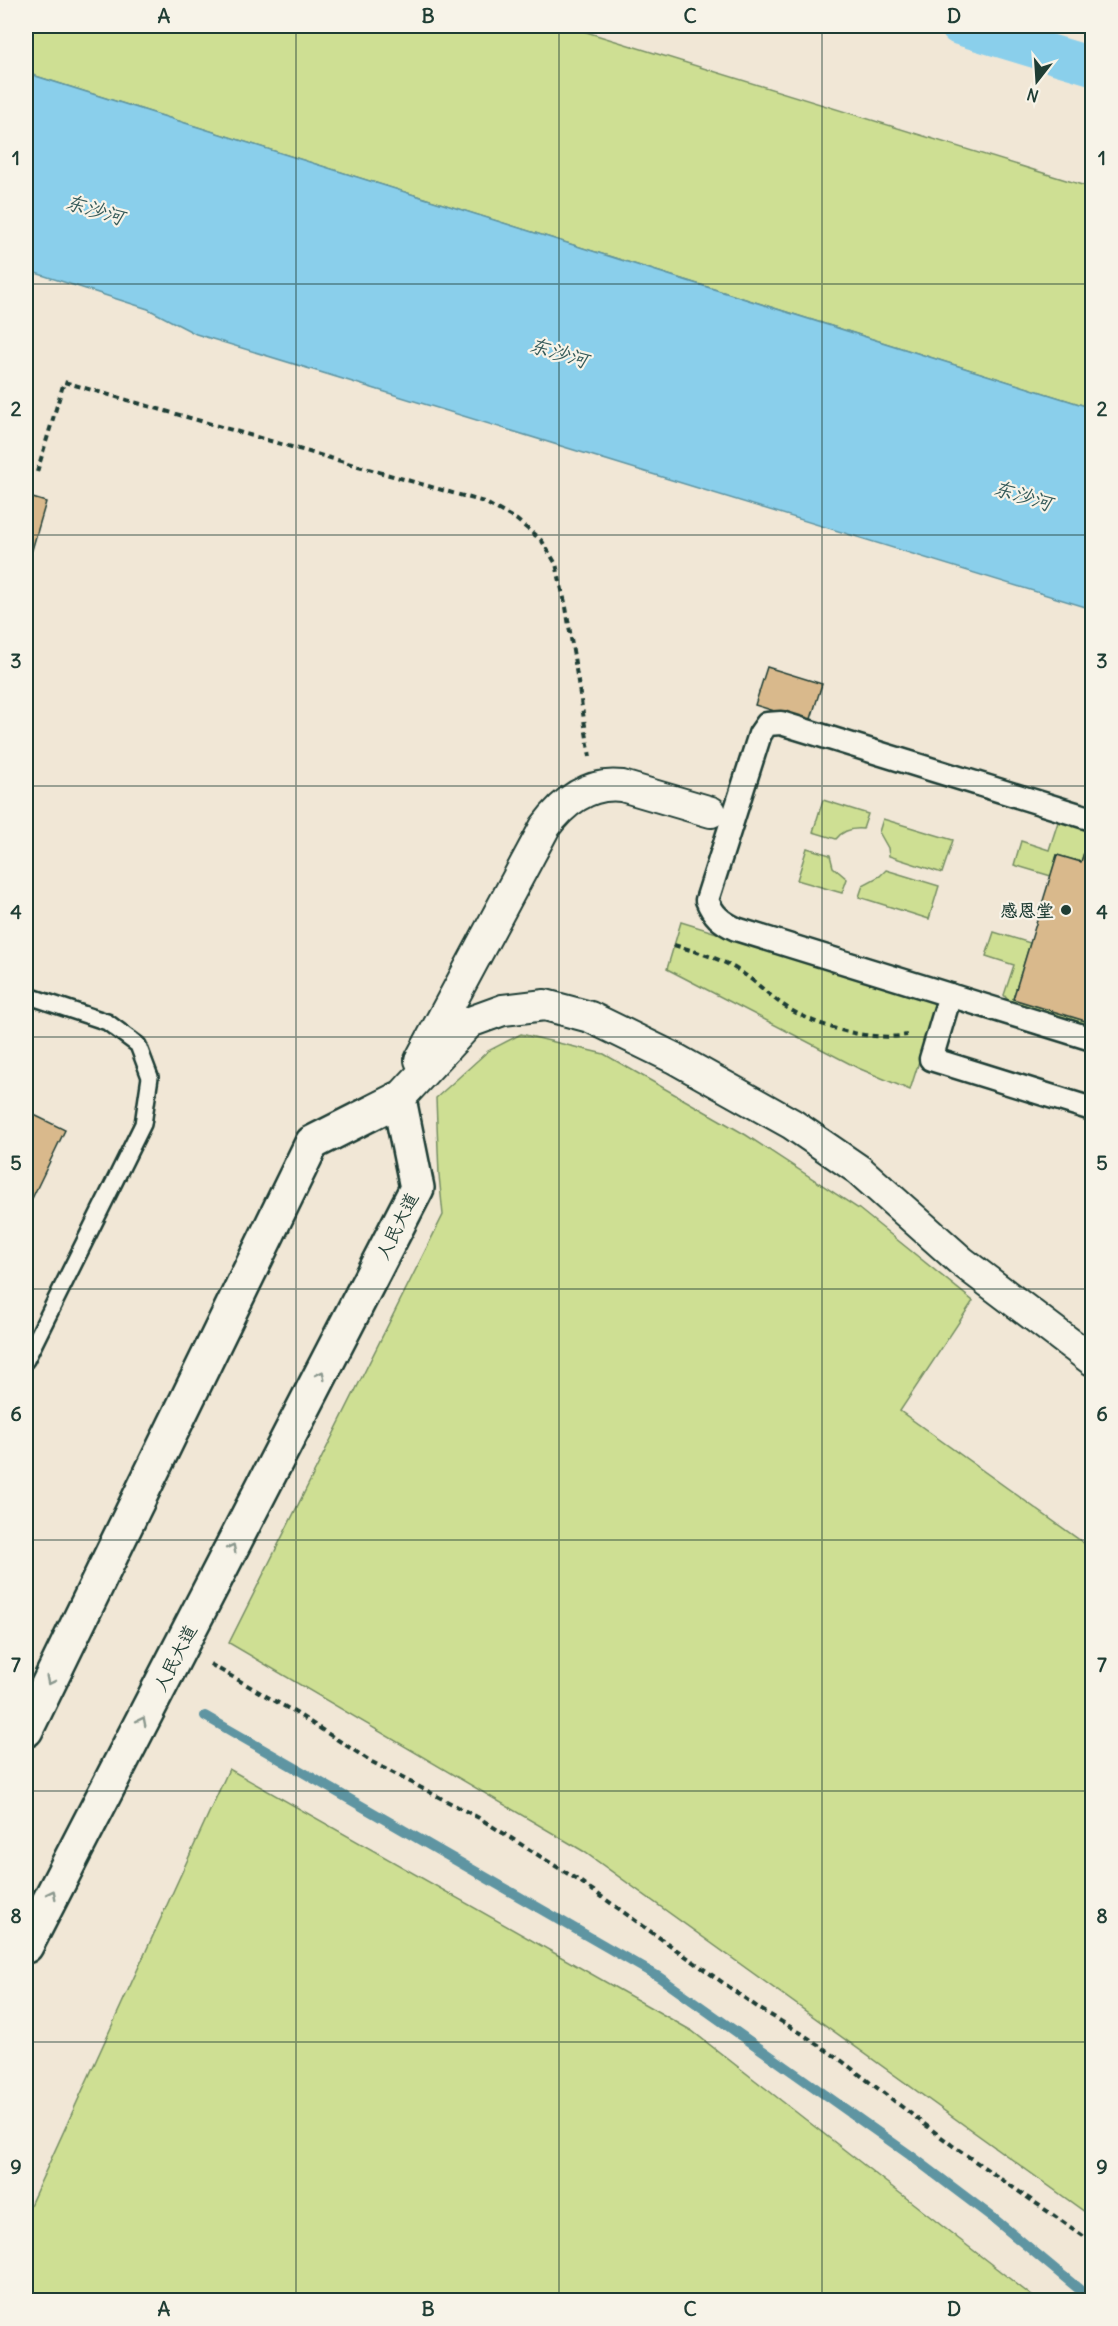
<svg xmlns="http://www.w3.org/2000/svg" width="1118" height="2326" font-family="Delius,'LXGW WenKai TC',sans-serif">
<rect width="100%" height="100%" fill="#f1e7d6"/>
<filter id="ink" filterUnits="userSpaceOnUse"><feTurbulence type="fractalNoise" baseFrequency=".0167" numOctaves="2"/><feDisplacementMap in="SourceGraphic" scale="12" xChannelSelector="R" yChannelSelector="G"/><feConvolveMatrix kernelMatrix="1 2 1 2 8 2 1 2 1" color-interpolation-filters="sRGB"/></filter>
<g filter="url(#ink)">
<!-- green -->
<g fill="#cedf93" stroke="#768e64" stroke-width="1.5">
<polygon points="26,26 567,26 1092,188 1092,408 26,73"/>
<path d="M823,800L868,814L863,829C852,828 843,830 836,839L813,832Z"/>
<polygon points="883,819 953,840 942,873 889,856 888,848 879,832"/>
<polygon points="1059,819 1092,829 1092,839 1089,838 1081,862 1057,855 1051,876 1014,865 1021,841 1049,850"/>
<polygon points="807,848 830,855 833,867 847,879 842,893 797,880"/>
<polygon points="886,870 939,886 929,919 859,897 863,885 880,876"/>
<polygon points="681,922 938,1001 910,1090 858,1068 667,969"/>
<polygon points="994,932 1030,943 1013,999 1092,1023 1092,1030 1010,1003 1004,995 1014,965 986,956"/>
<polygon points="521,1034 604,1054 746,1135 859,1209 973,1301 900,1411 1092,1549 1092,2217 583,1851 229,1643 443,1215 439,1175 436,1098 488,1051"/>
<polygon points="229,1769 692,2031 1037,2300 26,2300 26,2214"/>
</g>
<!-- water -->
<polygon fill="#8acfeb" stroke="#5f95a2" stroke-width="1.5" points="26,73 1092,408 1092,609 196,334 148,309 26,270"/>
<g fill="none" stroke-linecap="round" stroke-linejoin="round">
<!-- stream -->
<polyline stroke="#5f95a2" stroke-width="10" points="205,1716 659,1977 910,2155 992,2217 1092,2300"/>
<!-- canal -->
<polyline stroke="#8acfeb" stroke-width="38" points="959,26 1092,66"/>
</g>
<!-- building -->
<g fill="#d9b98c" stroke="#1f3d34" stroke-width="1.5">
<polygon points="26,496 46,502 32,550 26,548"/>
<polygon points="767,667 822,684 810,722 755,705"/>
<polygon points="1089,837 1092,839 1092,1023 1013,999 1057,855 1081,862"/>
<polygon points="26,1111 65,1130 26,1211"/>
</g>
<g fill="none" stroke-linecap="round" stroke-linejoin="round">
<defs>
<polyline id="service" points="26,995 107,1022 138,1045 150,1077 143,1124 26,1360"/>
<g id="pedestrian">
<path d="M1092,819L781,723L767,724L760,734L707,900C713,915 721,922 736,929L1092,1039"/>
<polyline points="950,995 931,1059 1092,1109"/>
</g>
<g id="minor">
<path d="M420,1060L545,827C564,801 589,782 622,786L711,812"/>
<polyline points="399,1099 470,1022 503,1010 545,1005 590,1017 674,1058 792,1124 859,1170 961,1261 1092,1360"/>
</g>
<polyline id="tertiary" points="26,1730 312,1143 399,1099 417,1188 26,1946"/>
</defs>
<!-- service casing -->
<use href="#service" stroke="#1f3d34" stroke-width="20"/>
<!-- pedestrian casing -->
<use href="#pedestrian" stroke="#1f3d34" stroke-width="27"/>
<!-- minor casing -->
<use href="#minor" stroke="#1f3d34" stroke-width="34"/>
<!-- tertiary casing -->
<use href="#tertiary" stroke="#1f3d34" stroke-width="38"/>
<!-- path -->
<g stroke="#1f3d34" stroke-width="4" stroke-dasharray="6 4.5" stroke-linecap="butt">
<polyline points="37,472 64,382 484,502 517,520 542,541 556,564 566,607 590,757"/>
<path d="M674,945C693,951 714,956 731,966C750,976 765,992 783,1005C814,1026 869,1042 907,1035"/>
<polyline points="210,1664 296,1713 372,1762 479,1818 581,1882 760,2009 801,2033 842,2061 953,2146 1092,2242"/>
</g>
<!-- service -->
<use href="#service" stroke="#f7f3e8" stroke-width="15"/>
<!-- pedestrian -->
<use href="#pedestrian" stroke="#f7f3e8" stroke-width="22"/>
<!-- minor -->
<use href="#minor" stroke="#f7f3e8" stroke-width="30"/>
<!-- tertiary -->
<use href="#tertiary" stroke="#f7f3e8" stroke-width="33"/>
</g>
<!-- one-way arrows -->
<defs><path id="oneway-chevron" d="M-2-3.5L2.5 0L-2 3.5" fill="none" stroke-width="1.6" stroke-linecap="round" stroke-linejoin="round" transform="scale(1.5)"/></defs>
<g stroke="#8b988e">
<use href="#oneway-chevron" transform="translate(321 1375) rotate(-63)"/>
<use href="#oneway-chevron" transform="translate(232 1548) rotate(-63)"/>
<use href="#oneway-chevron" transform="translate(50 1681) rotate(117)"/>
<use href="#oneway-chevron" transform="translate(142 1721) rotate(-63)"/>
<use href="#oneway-chevron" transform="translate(52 1894) rotate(-63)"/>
</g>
</g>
<!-- grid -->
<path fill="none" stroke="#1f3d34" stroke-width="1.5" stroke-opacity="0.55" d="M296,26V2300M559,26V2300M822,26V2300M26,284H1092M26,535H1092M26,786H1092M26,1037H1092M26,1289H1092M26,1540H1092M26,1791H1092M26,2042H1092"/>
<!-- markers -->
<circle fill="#1f3d34" stroke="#f7f3e8" stroke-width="2" cx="1066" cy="910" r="6"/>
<g text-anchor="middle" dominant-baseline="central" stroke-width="4.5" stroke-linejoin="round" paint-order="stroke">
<!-- poi labels -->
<g font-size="18" font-weight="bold" fill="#1f3d34" stroke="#f7f3e8" text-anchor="end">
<text x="1054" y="910">感恩堂</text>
</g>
<!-- street labels -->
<g font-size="18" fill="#1f3d34" stroke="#f7f3e8">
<text transform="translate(397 1226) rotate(-64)">人民大道</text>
<text transform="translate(175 1658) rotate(-63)">人民大道</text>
</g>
<!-- water labels -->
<g font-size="20" font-style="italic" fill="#345a59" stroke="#f7f3e8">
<text transform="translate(95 209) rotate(17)">东沙河</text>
<text transform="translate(559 352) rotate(17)">东沙河</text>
<text transform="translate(1023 495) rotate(17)">东沙河</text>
</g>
</g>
<!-- margin -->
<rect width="1118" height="2326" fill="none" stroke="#f7f3e8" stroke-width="66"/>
<!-- north arrow -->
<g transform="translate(1037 81) rotate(197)" stroke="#f7f3e8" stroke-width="4.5" paint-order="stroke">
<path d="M0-4.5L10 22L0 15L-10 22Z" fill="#1f3d34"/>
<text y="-9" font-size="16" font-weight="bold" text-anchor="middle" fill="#1f3d34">N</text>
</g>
<rect x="33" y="33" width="1052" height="2260" fill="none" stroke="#1f3d34" stroke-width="2"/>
<g font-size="20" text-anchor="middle" font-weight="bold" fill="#1f3d34">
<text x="164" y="23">A</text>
<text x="428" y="23">B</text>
<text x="690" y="23">C</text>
<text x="954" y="23">D</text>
<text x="16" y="165">1</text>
<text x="1102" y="165">1</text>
<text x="16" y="416">2</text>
<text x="1102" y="416">2</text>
<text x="16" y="668">3</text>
<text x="1102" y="668">3</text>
<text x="16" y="919">4</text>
<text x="1102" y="919">4</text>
<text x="16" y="1170">5</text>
<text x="1102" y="1170">5</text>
<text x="16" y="1421">6</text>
<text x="1102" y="1421">6</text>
<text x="16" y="1672">7</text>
<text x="1102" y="1672">7</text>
<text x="16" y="1923">8</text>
<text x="1102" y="1923">8</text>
<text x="16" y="2174">9</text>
<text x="1102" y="2174">9</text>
<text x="164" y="2316">A</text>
<text x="428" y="2316">B</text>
<text x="690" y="2316">C</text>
<text x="954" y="2316">D</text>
</g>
</svg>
